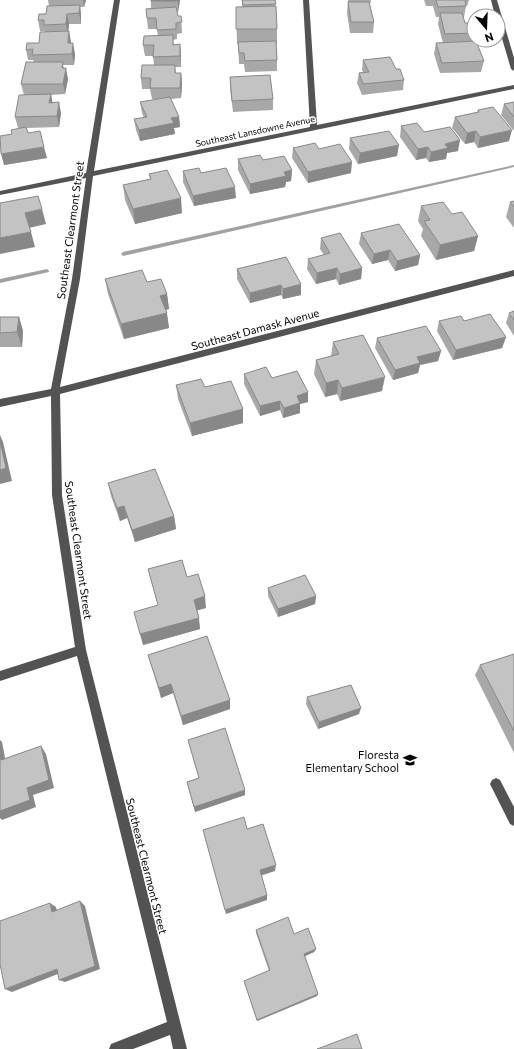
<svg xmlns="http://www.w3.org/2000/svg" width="514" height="1049" font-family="Commissioner,sans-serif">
<rect width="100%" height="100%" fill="#fff"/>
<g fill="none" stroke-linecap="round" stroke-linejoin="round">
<!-- stream -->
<g fill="#a1a1a1" fill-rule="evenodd">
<polygon points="514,165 514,167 123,256 121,254 123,252"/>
<polygon points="47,269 49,271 49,272 0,283 0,279"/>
</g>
<!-- minor -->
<g fill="#535353" fill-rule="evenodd">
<polygon points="114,0 120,0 94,171 310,127 303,0 309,0 317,125 514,85 514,89 93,176 80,279 60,387 514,270 514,276 60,394 62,495 86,650 187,1049 173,1049 170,1035 133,1049 109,1049 111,1044 167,1022 77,656 0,681 0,671 75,647 52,495 51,396 0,407 0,399 51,389 72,279 86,178 0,195 0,191 86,173"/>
<polygon points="491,0 497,0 514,58 514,71 511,69 498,25 498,16 495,16"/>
<polygon points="496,778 500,780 514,807 514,826 510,824 490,784 492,780"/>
</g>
</g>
<!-- wall -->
<g fill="#a8a8a8">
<polygon points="48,0 86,0 84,7 80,7 81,15 81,24 69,24 68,31 71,43 75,54 74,65 63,65 68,79 65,94 51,95 52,103 61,113 59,127 26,128 28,133 47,158 4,165 12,134 24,128 18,128 15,117 24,95 21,84 34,62 33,60 28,60 26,50 39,43 45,32 45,31 40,31 38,20 46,14 49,6"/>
<polygon points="180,0 178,12 177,12 178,16 181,16 182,33 177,34 177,39 173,40 174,45 180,44 181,55 181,67 175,67 176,73 181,73 182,84 181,98 171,99 179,117 180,127 174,128 175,134 140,141 136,130 134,119 144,118 142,113 140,102 158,99 152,99 150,89 142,89 141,78 154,65 153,56 145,56 143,45 158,36 157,29 148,29 146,9 151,8 151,1"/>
<polygon points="242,0 275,0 277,29 277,44 276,44 277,60 277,71 245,72 244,64 239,64 238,44 237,44 236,7 242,7"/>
<polygon points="348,0 371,0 370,5 374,22 373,33 350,33 347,13 348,2"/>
<polygon points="424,0 469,0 467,6 466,6 464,17 463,17 465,23 474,23 474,40 478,40 477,44 484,61 481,72 440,73 434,54 436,43 443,43 438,24 439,17 436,17 433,6 426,6"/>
<polygon points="363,60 396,69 404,80 403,90 362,95 357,83 359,73 363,72 362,70"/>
<polygon points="230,77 273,99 273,110 233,112 230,88"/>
<polygon points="514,102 514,131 501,115 504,104"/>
<polygon points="478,110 509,141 478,148 474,142 465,144 452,128 455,117 477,112"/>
<polygon points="401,126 424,132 458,151 447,153 446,159 429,162 426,158 416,160 400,137"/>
<polygon points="350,138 397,156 358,164 349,149"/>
<polygon points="293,148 319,149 351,173 308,183 292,158"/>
<polygon points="238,159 263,160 292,170 291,181 286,182 285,187 250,194 238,170"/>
<polygon points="183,171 201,173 236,198 194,206 183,182"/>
<polygon points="149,174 182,213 135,224 125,200 123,185 150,179"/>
<polygon points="514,201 514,228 506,217 510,202"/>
<polygon points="421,206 452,214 478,236 474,251 436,260 421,236 423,229 418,221"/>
<polygon points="361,233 420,255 418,265 395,271 388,260 372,264 359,244"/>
<polygon points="321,238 362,268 361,279 339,285 336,279 316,284 307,269 308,259 324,255 320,249"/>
<polygon points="286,257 301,295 283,299 281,295 250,303 237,279 237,269"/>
<polygon points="105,279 147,282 167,294 169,309 166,310 169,328 124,339 108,294"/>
<polygon points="514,311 514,336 506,323 509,313"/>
<polygon points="0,317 19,317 23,331 22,347 0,347"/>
<polygon points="439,321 506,337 502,348 453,360 437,331"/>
<polygon points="377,338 441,351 438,361 420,365 418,373 393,380 375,348"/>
<polygon points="333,342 382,391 340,401 337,394 325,397 314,374 316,360 331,356"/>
<polygon points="244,374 272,378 308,402 300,404 300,413 283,418 280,410 260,416 244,384"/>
<polygon points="176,385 205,387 243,409 243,423 192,436 178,399"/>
<polygon points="108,483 174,516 176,529 135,542 127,518 120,521 111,496"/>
<polygon points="148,569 187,577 206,608 197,610 200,629 143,645 158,605"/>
<polygon points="268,588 316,596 315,604 278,617 268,596"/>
<polygon points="514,654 514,753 475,675 480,665"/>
<polygon points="148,655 230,700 230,709 183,725 173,693 161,698"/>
<polygon points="307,697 359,714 318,729 306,704"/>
<polygon points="188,740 245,795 195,812 187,782 199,778"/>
<polygon points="256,930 294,934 316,949 314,952 305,956 317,996 257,1021 244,981 269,971 256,933"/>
</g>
<!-- shaded-wall -->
<g fill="#888">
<polygon points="83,0 86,0 84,7"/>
<polygon points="178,0 180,0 178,12"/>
<polygon points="80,5 81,15 81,24 79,13"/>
<polygon points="67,14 69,24 68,35 66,24"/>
<polygon points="69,31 71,42 70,54 68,43"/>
<polygon points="73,43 75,54 74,65 72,54"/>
<polygon points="180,44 181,55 181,67 180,56"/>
<polygon points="66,68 68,79 65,94 63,84"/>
<polygon points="181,73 182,84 181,98 180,88"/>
<polygon points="51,94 53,105 49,103"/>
<polygon points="59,102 61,113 59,127 57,116"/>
<polygon points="179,117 180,127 174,128 175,134 140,141 139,130 171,118"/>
<polygon points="512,130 509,141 478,148 480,137"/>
<polygon points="476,131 474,142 465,144 467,133"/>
<polygon points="460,140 458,151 447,153 446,159 429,162 431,152 445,144"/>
<polygon points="399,145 397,156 358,164 360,153"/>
<polygon points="44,147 47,158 4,165 1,154"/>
<polygon points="428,147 426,158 416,160 418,149"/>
<polygon points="352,162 351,173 308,183 308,172"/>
<polygon points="292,170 291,181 286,182 285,187 250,194 250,184 284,172"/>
<polygon points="235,187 236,198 194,206 193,196"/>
<polygon points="181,198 182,213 135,224 133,209"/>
<polygon points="42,209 46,224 29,228 25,213"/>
<polygon points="31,232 35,247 0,254 0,238"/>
<polygon points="478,236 474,251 436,260 440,245"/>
<polygon points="390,250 388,260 372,264 374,254"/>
<polygon points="420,255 418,265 395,271 397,261"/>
<polygon points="337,268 336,279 316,284 317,273"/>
<polygon points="362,268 361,279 339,285 340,274"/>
<polygon points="301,284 301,295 283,299 283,289"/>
<polygon points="281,285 281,295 250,303 250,293"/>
<polygon points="167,294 169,309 162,311 160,296"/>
<polygon points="167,313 169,328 124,339 121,324"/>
<polygon points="19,317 23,331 22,347 17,332"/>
<polygon points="506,337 502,348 453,360 456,350"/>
<polygon points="441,351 438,361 420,365 418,373 393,380 395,370 417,357"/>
<polygon points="385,377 382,391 340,401 342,388"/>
<polygon points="338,380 337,394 325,397 326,383"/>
<polygon points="308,392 308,402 300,404 300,413 283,418 284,408 297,396"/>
<polygon points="280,401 280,410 260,416 260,406"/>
<polygon points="243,409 243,423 192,436 190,423"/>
<polygon points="0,435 3,442 12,481 0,484"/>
<polygon points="124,506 127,518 120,521 117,508"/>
<polygon points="174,516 176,529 135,542 132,530"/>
<polygon points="205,596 206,608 195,611 194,600"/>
<polygon points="316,596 315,604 278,617 278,609"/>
<polygon points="199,618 200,629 143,645 140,634"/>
<polygon points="171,684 173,693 161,698 159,688"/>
<polygon points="230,700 230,709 183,725 181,716"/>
<polygon points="361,708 359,714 318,729 319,722"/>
<polygon points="0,740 2,742 7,768 1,760 0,757"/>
<polygon points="41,746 46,754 54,788 33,795 36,807 2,820 0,818 0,811 27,788"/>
<polygon points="245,790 245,795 195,812 194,807"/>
<polygon points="276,865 275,871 260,876 260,870"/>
<polygon points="267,895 267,900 226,914 225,910"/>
<polygon points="80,901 85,906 100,969 65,982 59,980"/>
<polygon points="50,903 56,907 58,916 52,912"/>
<polygon points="316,949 314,952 303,957 304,954"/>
<polygon points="57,969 63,972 12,992 5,989"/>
<polygon points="318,994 317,996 257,1021 257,1020"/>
</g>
<!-- building -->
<g fill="#c3c3c3" stroke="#888">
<rect x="151" y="0" width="27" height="1"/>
<polygon points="242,0 275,0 276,4 243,5"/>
<polygon points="436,0 465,0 466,6 438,7"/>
<polygon points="348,2 369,2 374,22 351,22"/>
<polygon points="80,5 79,13 67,14 66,24 44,25 44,20 38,20 39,14 46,14 47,6"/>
<polygon points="276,6 277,29 236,29 236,7"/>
<polygon points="176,7 178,16 181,16 182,22 176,23 176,29 157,30 156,18 147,18 146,9"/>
<polygon points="440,13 462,13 465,23 474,23 474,33 445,34"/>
<polygon points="69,31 68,43 73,43 72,54 32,55 33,49 26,50 27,43 39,43 40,32"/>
<polygon points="173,35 173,45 180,44 180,56 153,57 154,45 143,45 144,36"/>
<polygon points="276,41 277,60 245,61 244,53 239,53 238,42"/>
<polygon points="476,41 484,61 442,63 436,43"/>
<polygon points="390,57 396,69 400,69 404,80 363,84 359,73 369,72 363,60"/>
<polygon points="26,62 63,62 62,68 66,68 63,84 21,84"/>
<polygon points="142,65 175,65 175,73 181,73 180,88 150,88 151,78 141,78"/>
<polygon points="270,75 273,99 232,101 230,77"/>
<polygon points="51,94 49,103 59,102 57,116 15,117 19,95"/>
<polygon points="170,97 179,117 171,118 174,123 139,130 134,119 147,117 140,102"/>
<polygon points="514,102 514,117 504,104"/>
<polygon points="493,107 512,130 480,137 476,131 467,133 455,117 479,112 478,110"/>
<polygon points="417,123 424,132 450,127 460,140 445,144 448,148 431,152 428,147 418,149 401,126"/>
<polygon points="26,127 28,133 40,131 44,147 1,154 0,136 12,134 11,130"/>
<polygon points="389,131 399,145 360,153 350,138"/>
<polygon points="315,143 319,149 340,144 352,162 308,172 293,148"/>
<polygon points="260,155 263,160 284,156 292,170 284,172 286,176 250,184 238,159"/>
<polygon points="199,168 201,173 226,168 235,187 193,196 183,171"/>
<polygon points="167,170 181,198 133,209 123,185 151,179 149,174"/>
<polygon points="38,196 42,209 25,213 31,232 0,238 0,203"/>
<polygon points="514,201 514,207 510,202"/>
<polygon points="443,202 452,214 462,212 478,236 440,245 424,221 430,220 421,206"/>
<polygon points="399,224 420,255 397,261 390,250 374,254 361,233"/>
<polygon points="340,233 362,268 340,274 337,268 317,273 308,259 330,253 321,238"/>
<polygon points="286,257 301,284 283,289 281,285 250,293 237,269"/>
<polygon points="142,270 147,282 161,279 167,294 160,296 167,313 121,324 105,279"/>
<polygon points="514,311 514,320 509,313"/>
<polygon points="490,314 506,337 456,350 439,321 461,316 464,321"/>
<polygon points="0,317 19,317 17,332 0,333"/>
<polygon points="426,326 441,351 417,357 420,363 395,370 377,338"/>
<polygon points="363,335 385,377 342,388 338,380 326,383 316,360 339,354 333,342"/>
<polygon points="266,367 272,378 297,371 308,392 297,396 300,403 284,408 280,401 260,406 244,374"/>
<polygon points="201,379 205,387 231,381 243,409 190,423 176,385"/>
<polygon points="0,441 6,468 0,470"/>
<polygon points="155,469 174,516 132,530 124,506 117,508 108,483"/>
<polygon points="182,560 187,577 198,574 205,596 194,600 199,618 140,634 134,612 158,605 148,569"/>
<polygon points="305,575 316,596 278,609 268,588"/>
<polygon points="207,636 230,700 181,716 171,684 159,688 148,655"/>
<polygon points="514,654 514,731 480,665"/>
<polygon points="351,685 361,708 319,722 307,697"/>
<polygon points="225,728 245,790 194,807 187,782 199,778 188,740"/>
<polygon points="41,746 49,780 27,788 30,800 0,811 0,757 1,760"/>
<polygon points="244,817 247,829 263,824 276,865 260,870 267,895 225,910 203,830"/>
<polygon points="80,901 95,966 59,980 57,969 5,989 0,964 0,921 50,903 52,912"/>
<polygon points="288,917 294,934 308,928 316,949 304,954 318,994 257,1020 244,981 270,970 256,930"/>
<polygon points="357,1034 362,1049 317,1049"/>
</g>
<!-- icons -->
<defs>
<symbol id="school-bare" viewBox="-9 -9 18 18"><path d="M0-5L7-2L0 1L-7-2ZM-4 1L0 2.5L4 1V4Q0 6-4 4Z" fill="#000" stroke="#fff" stroke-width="2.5" paint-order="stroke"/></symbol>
</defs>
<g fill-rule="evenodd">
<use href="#school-bare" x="400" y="750" width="20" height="20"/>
</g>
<g text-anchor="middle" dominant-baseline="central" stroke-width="3" stroke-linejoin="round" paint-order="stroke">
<!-- far-street labels -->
<g font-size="9" fill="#000" stroke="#fff">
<text transform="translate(255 131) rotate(-12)">Southeast Lansdowne Avenue</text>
</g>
<!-- street labels -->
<g font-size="11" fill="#000" stroke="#fff">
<text transform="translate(70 230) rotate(-82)">Southeast Clearmont Street</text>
<text transform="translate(255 329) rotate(-15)">Southeast Damask Avenue</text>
<text transform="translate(79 550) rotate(82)">Southeast Clearmont Street</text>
<text transform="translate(147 866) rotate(76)">Southeast Clearmont Street</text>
</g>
<!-- poi labels -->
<g font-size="11" fill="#000" stroke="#fff" text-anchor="end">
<text x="399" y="754">Floresta<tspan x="399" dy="13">Elementary School</tspan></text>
</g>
</g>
<!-- north arrow -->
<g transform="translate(486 28) rotate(161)"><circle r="19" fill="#ffffff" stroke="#999999"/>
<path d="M0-3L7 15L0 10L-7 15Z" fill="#000000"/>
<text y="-6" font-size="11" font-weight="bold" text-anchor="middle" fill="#000000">N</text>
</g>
</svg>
